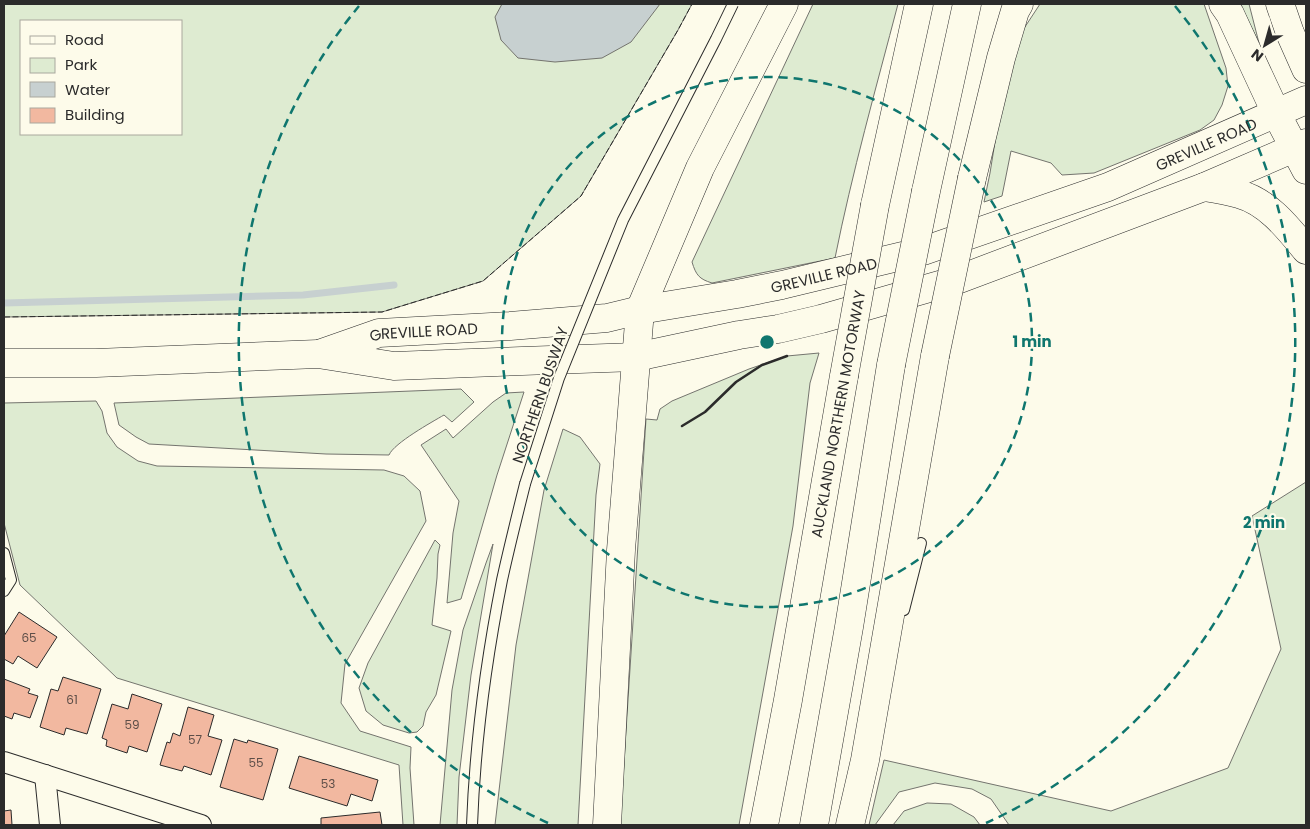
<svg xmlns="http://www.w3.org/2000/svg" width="1310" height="829" font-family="Poppins,sans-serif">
<rect width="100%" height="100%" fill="#fdfbea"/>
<!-- green -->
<g fill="#deebd1" stroke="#74746e" fill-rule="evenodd">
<path d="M4,4H692L678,30L581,196L483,281L382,312L4,317ZM21,21H181V134H21Z"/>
<path d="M813,4H898C876,88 852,173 835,258L712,283C699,279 696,275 692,262Z"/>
<polygon points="1040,4 1204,4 1226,68 1228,86 1222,105 1214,120 1200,130 1094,173 1062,175 1051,163 1011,151 1002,196 984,202 990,173 1004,86 1019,36"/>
<polygon points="1240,4 1249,4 1259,43"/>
<polygon points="819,353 810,383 793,526 739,825 620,825 646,419 657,420 660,409 672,401 749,369 787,356"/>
<path d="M461,389L474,402L452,422L444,415C432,422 394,443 389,455L326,454L149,444L136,437L119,425L114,403Z"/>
<polygon points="524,392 497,475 461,599 447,603 453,533 459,501 421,445 446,429 453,438 493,402 506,393"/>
<polygon points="96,401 102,411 107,433 117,447 138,461 157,466 384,470 404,476 420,491 426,521 345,664 341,703 360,731 411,747 410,768 414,825 403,825 399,765 117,678 20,585 4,523 4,403"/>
<polygon points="563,429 580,437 600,464 596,495 578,825 495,825 516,645 544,490"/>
<polygon points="1306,482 1306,825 1009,825 991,799 972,789 935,783 899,792 875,825 869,825 884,760 1111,811 1228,768 1281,649 1252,516"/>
<polygon points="435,540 440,545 438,554 437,578 432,625 451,631 436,695 426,712 423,726 417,732 409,733 383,725 366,711 359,688 368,663"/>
<polygon points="493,544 471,675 459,777 457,825 440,825 452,690 463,630 486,563"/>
<polygon points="927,803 951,804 974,817 980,825 893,825 904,811"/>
</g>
<!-- water -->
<polygon fill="#c7d0d0" stroke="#74746e" points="502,4 660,4 631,42 602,58 555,62 518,58 501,40 495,17"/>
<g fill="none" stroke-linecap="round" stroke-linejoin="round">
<!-- stream -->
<polyline stroke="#c7d0d0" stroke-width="7" points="4,303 303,295 394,285"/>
</g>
<!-- building -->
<g fill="#f2b8a0" stroke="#2b2b2b">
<polygon points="19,612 57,637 37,668 18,656 13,664 4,659 4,636"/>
<polygon points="63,677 101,689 87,734 66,728 64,735 40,727 51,689 58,691"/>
<polygon points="4,679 30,689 28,693 38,696 30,718 14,713 12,719 4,716"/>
<polygon points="132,694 162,704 147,752 129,746 127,753 106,746 107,740 102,738 112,704 128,709"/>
<polygon points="188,707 214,715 208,736 222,740 211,775 184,766 182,771 160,765 167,742 170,743 173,733 180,736"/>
<polygon points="234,739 247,743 248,740 278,749 263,800 220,787"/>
<polygon points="299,756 378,780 372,801 351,794 347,806 289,788"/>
<polygon points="11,810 12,825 4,825 4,811"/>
<polygon points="380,812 382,825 321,825 321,818"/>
</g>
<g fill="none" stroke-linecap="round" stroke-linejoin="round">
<defs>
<g id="service">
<polyline points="4,553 11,580 4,591"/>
<polyline points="904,610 921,543"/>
<path d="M472,825C475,743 486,661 502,580C509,548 517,516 525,484"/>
</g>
<g id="minor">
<polyline points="4,762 201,825"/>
<polyline points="45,775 50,825"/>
</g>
<g id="primary">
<polyline points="1276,113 1306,170"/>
<path d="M1204,187C1216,189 1228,191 1239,194C1268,202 1288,228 1306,250"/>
<path id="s1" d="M322,353L379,333L510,326L607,318L640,310L737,294L782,285L923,251L1108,187L1306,100"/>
<polyline points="4,363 96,363 318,354 394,366 522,361 636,357 739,335 778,329 821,319 957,280 1204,187 1306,143"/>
</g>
<g id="motorway">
<polyline points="1223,4 1230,14 1276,113"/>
<polyline points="1280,4 1290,33 1306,69"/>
<polyline points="972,178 1001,58 1015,11 1019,4"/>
<polyline points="926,191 967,4"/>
<polyline points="875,205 919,4"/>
<polyline points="607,825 621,550 640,310 700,168 784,4"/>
<polyline points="764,825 788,700 844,376"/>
<polyline points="814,825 849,627 891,365"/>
<polyline points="850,825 865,760 935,356"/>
</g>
</defs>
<!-- service casing -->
<use href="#service" stroke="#2b2b2b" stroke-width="12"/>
<!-- minor casing -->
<use href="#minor" stroke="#2b2b2b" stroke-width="22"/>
<!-- primary casing -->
<use href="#primary" stroke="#2b2b2b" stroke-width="29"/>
<!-- motorway casing -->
<use href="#motorway" stroke="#2b2b2b" stroke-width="29"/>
<!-- service -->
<use href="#service" stroke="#fdfbea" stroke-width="10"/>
<!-- minor -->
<use href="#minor" stroke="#fdfbea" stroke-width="20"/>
<!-- primary -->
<use href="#primary" stroke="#fdfbea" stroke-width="28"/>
<!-- motorway -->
<use href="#motorway" stroke="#fdfbea" stroke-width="28"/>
<defs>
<polyline id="service-bridge" points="525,484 559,378 623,220 716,39 733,4"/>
<g id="motorway-bridge">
<polyline points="935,356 972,178"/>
<polyline points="891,365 926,191"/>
<polyline points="844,376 875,205"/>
</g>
</defs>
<!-- service-bridge casing -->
<use href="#service-bridge" stroke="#2b2b2b" stroke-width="12" stroke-linecap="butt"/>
<!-- motorway-bridge casing -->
<use href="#motorway-bridge" stroke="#2b2b2b" stroke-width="29" stroke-linecap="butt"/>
<!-- service-bridge -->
<use href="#service-bridge" stroke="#fdfbea" stroke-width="10"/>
<!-- motorway-bridge -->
<use href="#motorway-bridge" stroke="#fdfbea" stroke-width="28"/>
<!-- fence -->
<polyline stroke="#2b2b2b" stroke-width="1" stroke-dasharray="6 2.5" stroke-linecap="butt" points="4,317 382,312 483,281 581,196 678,30 692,4"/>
<!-- wall -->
<polyline stroke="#2b2b2b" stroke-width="2.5" points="682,426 705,412 736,382 762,365 787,356"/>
</g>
<!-- distance rings -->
<g fill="none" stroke="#0f766e" stroke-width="2.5" stroke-dasharray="9 6">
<circle cx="767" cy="342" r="265"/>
<path d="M548 823A529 529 0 0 1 359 6M1175 6A529 529 0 0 1 986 823"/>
</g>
<g text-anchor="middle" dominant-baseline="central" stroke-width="4" stroke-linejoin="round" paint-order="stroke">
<!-- number labels -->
<g font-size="12" fill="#5d4e48">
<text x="29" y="637">65</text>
<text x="72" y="699">61</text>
<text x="132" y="724">59</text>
<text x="195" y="739">57</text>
<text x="256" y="762">55</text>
<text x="328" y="783">53</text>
</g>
<!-- street labels -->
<g font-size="15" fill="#2b2b2b" stroke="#fdfbea">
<text stroke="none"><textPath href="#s1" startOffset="915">GREVILLE ROAD</textPath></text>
<text stroke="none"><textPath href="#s1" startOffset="510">GREVILLE ROAD</textPath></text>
<text stroke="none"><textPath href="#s1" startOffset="105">GREVILLE ROAD</textPath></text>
<text transform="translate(540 395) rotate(-71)">NORTHERN BUSWAY</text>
<text transform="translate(838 414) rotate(-80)">AUCKLAND NORTHERN MOTORWAY</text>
</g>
</g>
<circle cx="767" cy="342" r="8" fill="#0f766e" stroke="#fdfbea" stroke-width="2.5"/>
<g font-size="15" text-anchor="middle" font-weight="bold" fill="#0f766e" stroke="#fdfbea" stroke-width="4" stroke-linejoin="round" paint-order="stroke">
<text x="1032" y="347">1 min</text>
<text x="1264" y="528">2 min</text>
</g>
<!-- border -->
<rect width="1310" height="829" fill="none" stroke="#2b2b2b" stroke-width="10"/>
<!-- legend -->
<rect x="20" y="20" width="162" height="115" fill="#fdfbea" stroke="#a9a89e"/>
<rect x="30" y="36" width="25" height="8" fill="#fdfbea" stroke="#a9a89e"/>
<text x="65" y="45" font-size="15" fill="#2b2b2b">Road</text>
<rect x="30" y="58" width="25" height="15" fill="#deebd1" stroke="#a9a89e"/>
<text x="65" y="70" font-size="15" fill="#2b2b2b">Park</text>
<rect x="30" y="82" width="25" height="15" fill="#c7d0d0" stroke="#a9a89e"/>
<text x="65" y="95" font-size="15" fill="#2b2b2b">Water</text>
<rect x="30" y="108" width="25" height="15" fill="#f2b8a0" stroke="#a9a89e"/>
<text x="65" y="120" font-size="15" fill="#2b2b2b">Building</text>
<!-- north arrow -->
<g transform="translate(1265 45) rotate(217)" stroke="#fdfbea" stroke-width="4" paint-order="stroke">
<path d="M0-4L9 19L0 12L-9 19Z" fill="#2b2b2b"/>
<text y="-8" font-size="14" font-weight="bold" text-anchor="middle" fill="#2b2b2b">N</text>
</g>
</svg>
